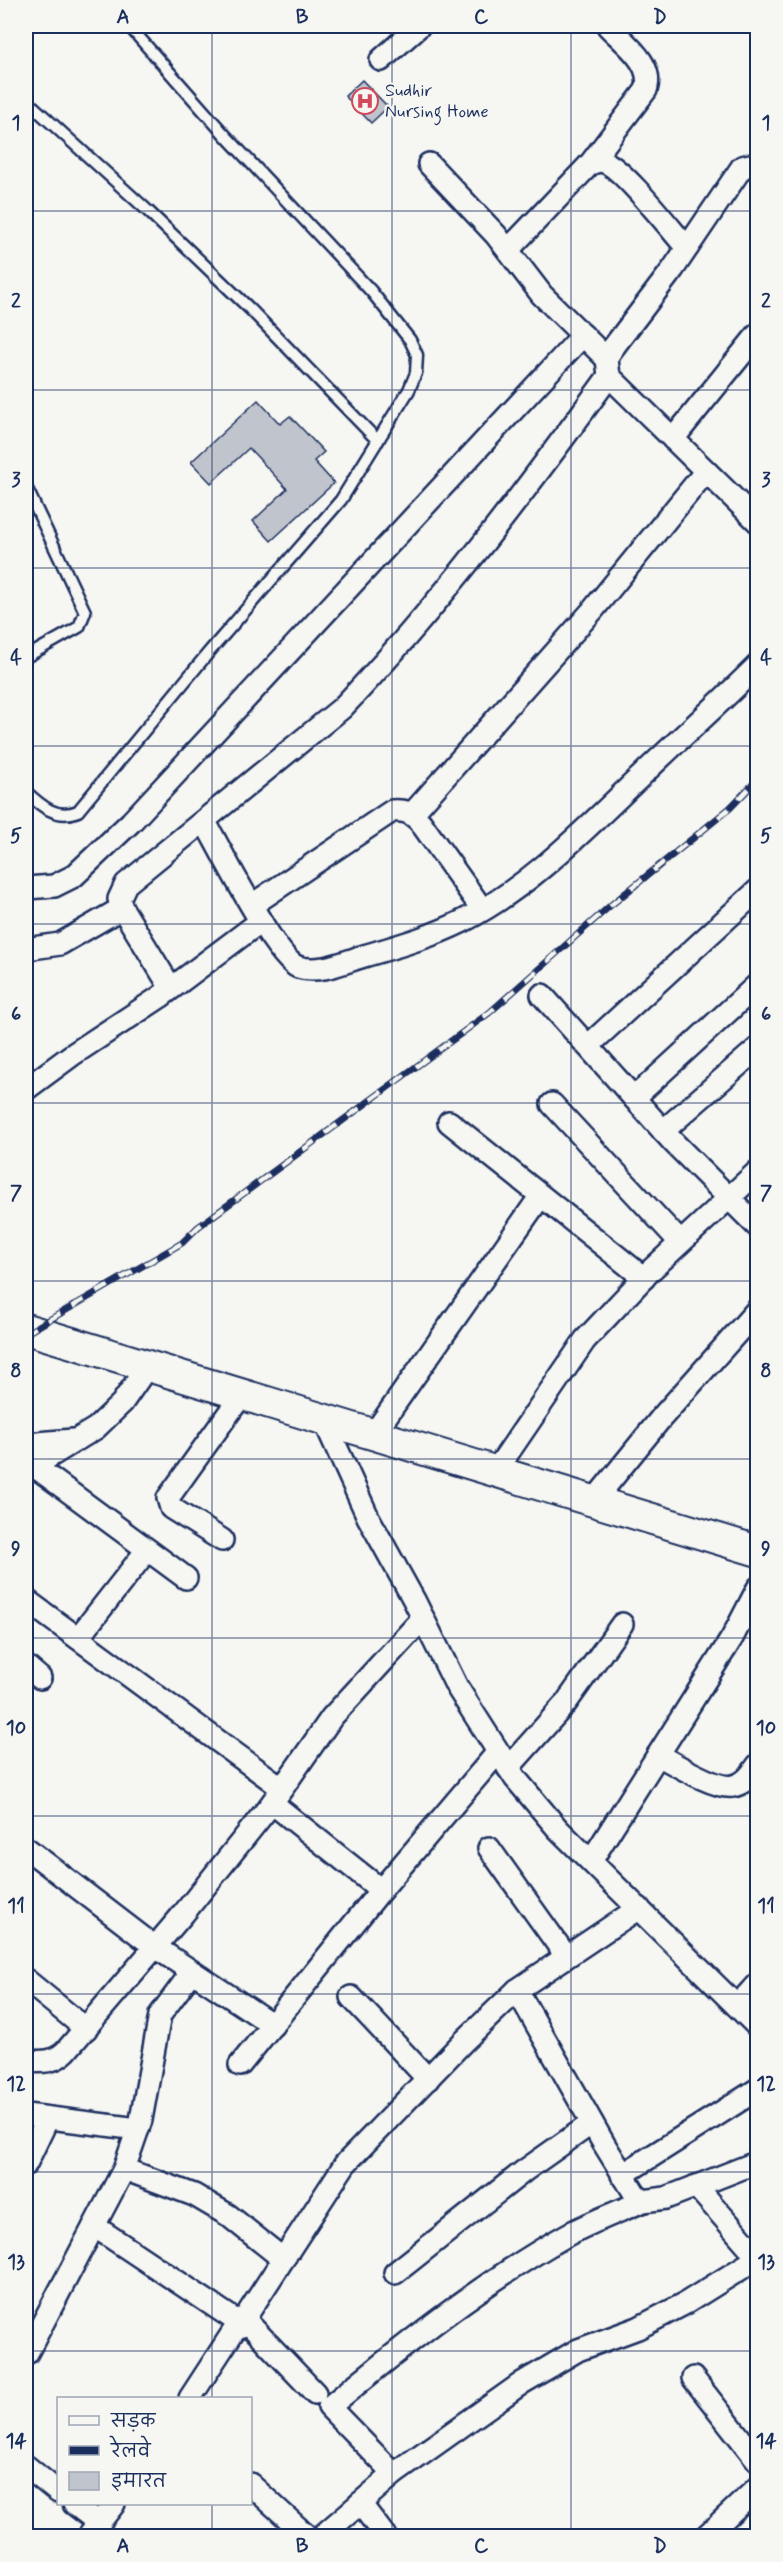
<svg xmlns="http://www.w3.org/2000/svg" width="783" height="2562" font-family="Mynerve,'Playpen Sans Deva',sans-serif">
<rect width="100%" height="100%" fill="#f6f6f2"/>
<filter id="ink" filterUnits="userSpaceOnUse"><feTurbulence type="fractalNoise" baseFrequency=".0167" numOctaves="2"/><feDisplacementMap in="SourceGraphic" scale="12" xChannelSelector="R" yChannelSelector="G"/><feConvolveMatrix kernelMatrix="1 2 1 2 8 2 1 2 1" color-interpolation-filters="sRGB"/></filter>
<g filter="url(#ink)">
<!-- building -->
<g fill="#c0c4cd" stroke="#1b2f5e" stroke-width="1.5">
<polygon points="362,80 388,107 371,123 345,96"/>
<polygon points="258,400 280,424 290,416 324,452 314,461 334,483 271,541 253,521 287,489 249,448 211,483 191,462"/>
</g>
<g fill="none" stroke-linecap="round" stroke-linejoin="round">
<defs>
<g id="lane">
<polyline points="26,100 148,211 250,309 378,441"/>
<polyline points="26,487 85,612 79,627 26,657"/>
<path d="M26,792C41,806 57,820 78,811L209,652L341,500L409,390L416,373L417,355L410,340L371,291L224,134L129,26"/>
</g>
<g id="street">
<polyline points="381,60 419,26"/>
<polyline points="429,164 496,235 542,295 607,359"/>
<path d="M590,164L646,90C655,64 624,43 608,26"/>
<polyline points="758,169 750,165 742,167 673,269 612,349 607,359 609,376 758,522"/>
<path d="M508,250L590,164C595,162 599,160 604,162C622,167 672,231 687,248"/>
<polyline points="673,439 758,334"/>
<polyline points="412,814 592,611 706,471"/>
<path d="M205,822C219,847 276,959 298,967C319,974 344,962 364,956C398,946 431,937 463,921C530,887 585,829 639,778C678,740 719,704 758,665"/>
<polyline points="26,888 54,886 74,876 131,822 583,335"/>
<path d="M252,905L392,811C406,810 412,813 421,823L482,909"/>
<polyline points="26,949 60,944 122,908"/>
<path d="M171,988L122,908L119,899L126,884L342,708C440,605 526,490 609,376"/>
<polyline points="542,995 674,1143 758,1227"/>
<polyline points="588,1046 758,890"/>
<polyline points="26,1089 72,1055 160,997 261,921"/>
<polyline points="634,1098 758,984"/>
<polyline points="552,1104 680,1242"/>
<polyline points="449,1122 644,1278"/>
<polyline points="663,1131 758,1048"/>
<polyline points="324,1420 368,1517 414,1600 457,1687 515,1778 558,1829 758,2027"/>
<polyline points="373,1435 540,1197"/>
<polyline points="26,1444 73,1440"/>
<polyline points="34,1466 186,1578"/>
<polyline points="26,1471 96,1428 122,1403 147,1367"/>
<polyline points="495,1472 585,1340 650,1271 758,1171"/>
<polyline points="593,1502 662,1417 758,1309"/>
<polyline points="222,1540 171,1508 168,1498 241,1396"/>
<polyline points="26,1600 282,1788"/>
<polyline points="78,1638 147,1550"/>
<polyline points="26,1666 40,1678"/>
<path d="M658,1755C673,1763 717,1790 733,1786C745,1784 751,1774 758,1765"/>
<polyline points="508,1768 566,1703 622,1624"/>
<polyline points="272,1803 381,1890"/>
<polyline points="26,1848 155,1947 273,2025"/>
<polyline points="489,1848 566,1956"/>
<polyline points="591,1861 732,1638 758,1588"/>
<polyline points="26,1980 86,2029"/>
<polyline points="517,1990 604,2144 635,2194 643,2201 666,2198 758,2162"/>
<polyline points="351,1997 428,2079"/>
<polyline points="737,2006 758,1983"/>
<path d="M26,2061C42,2062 54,2063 66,2051L184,1913L272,1803L332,1717L423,1618"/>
<polyline points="240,2065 381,1890 498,1752"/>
<polyline points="26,2115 138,2129"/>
<polyline points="26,2164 48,2118"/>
<polyline points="124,2169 194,2195 228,2215 283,2259"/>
<polyline points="622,2175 758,2089"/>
<polyline points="696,2186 758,2257"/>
<polyline points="94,2226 241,2324 345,2164 463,2042 517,1990 639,1908"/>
<polyline points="395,2273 524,2171 592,2123"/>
<polyline points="27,2353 124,2169 141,2120 160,2015 192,1972"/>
<polyline points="693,2378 758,2461"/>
<polyline points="190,2398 235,2329 246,2324 251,2326 315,2393"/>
<polyline points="26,2466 58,2492"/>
<path d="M394,2474L329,2407C404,2345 482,2283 567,2235C591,2222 618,2212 643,2201"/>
<polyline points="250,2484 307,2536"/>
<polyline points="360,2503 385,2536"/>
<polyline points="74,2504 99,2523"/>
<polyline points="89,2536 114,2504"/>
<polyline points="322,2536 394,2474 522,2383 578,2350 638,2328 686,2303 758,2258"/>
<polyline points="706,2536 758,2487"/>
</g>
<polyline id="secondary" points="26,1329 758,1551"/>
</defs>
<!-- lane casing -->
<use href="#lane" stroke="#1b2f5e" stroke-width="15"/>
<!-- street casing -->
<use href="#street" stroke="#1b2f5e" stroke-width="26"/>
<!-- secondary casing -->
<use href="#secondary" stroke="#1b2f5e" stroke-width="34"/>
<!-- lane -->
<use href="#lane" stroke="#f6f6f2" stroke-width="10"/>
<!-- street -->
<use href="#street" stroke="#f6f6f2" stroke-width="21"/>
<!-- secondary -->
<use href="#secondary" stroke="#f6f6f2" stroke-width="30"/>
<defs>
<polyline id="rail" points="26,1337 30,1331 182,1243 198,1227 489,1013 611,905 730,808 758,779"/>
</defs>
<!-- rail casing -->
<use href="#rail" stroke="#1b2f5e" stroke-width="7"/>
<!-- rail -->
<use href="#rail" stroke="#f6f6f2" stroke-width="4.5" stroke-dasharray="14" stroke-linecap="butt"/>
</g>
</g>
<!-- grid -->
<path fill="none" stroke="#1b2f5e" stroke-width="1.5" stroke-opacity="0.55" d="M212,26V2398M392,26V2536M571,26V2536M26,211H758M26,390H758M26,568H758M26,746H758M26,924H758M26,1103H758M26,1281H758M26,1459H758M26,1638H758M26,1816H758M26,1994H758M26,2172H758M26,2351H758M212,2504V2536"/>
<!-- icons -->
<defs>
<symbol id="hospital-ring" viewBox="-11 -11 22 22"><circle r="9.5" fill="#f6f6f2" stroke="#d1495b" stroke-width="1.5"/><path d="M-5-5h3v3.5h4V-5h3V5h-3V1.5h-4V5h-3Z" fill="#d1495b"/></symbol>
</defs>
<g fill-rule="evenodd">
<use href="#hospital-ring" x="350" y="86" width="30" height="30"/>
</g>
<g text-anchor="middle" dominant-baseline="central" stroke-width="4.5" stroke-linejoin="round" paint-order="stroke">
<!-- poi labels -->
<g font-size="18" fill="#1b2f5e" stroke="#f6f6f2" text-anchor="start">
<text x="385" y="91">Sudhir<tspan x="385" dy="21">Nursing Home</tspan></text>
</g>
</g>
<!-- margin -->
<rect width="783" height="2562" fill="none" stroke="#f6f6f2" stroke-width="66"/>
<!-- legend -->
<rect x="57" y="2397" width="195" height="108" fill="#f6f6f2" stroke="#9ea6b7" stroke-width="1.5"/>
<rect x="69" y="2416" width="30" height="9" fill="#f6f6f2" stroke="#9ea6b7" stroke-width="1.5"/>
<text x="111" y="2427" font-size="18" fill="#1b2f5e">सड़क</text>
<rect x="69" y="2446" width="30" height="9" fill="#1b2f5e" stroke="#9ea6b7" stroke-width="1.5"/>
<text x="111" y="2457" font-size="18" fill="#1b2f5e">रेलवे</text>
<rect x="69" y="2472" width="30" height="18" fill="#c0c4cd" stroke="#9ea6b7" stroke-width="1.5"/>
<text x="111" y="2487" font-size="18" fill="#1b2f5e">इमारत</text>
<rect x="33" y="33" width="717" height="2496" fill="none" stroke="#1b2f5e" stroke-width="2"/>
<g font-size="20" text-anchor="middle" font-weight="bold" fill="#1b2f5e">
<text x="123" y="23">A</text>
<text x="302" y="23">B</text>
<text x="481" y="23">C</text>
<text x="660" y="23">D</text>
<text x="16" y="129">1</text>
<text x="766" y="129">1</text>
<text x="16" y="307">2</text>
<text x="766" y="307">2</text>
<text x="16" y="486">3</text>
<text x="766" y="486">3</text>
<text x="16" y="664">4</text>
<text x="766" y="664">4</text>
<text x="16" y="842">5</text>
<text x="766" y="842">5</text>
<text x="16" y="1020">6</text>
<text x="766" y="1020">6</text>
<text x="16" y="1199">7</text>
<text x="766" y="1199">7</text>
<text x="16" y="1377">8</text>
<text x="766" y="1377">8</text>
<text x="16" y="1555">9</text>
<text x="766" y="1555">9</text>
<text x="16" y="1734">10</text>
<text x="766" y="1734">10</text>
<text x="16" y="1912">11</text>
<text x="766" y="1912">11</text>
<text x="16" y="2090">12</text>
<text x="766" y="2090">12</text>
<text x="16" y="2268">13</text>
<text x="766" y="2268">13</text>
<text x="16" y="2447">14</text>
<text x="766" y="2447">14</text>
<text x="123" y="2552">A</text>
<text x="302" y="2552">B</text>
<text x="481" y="2552">C</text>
<text x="660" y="2552">D</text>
</g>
</svg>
